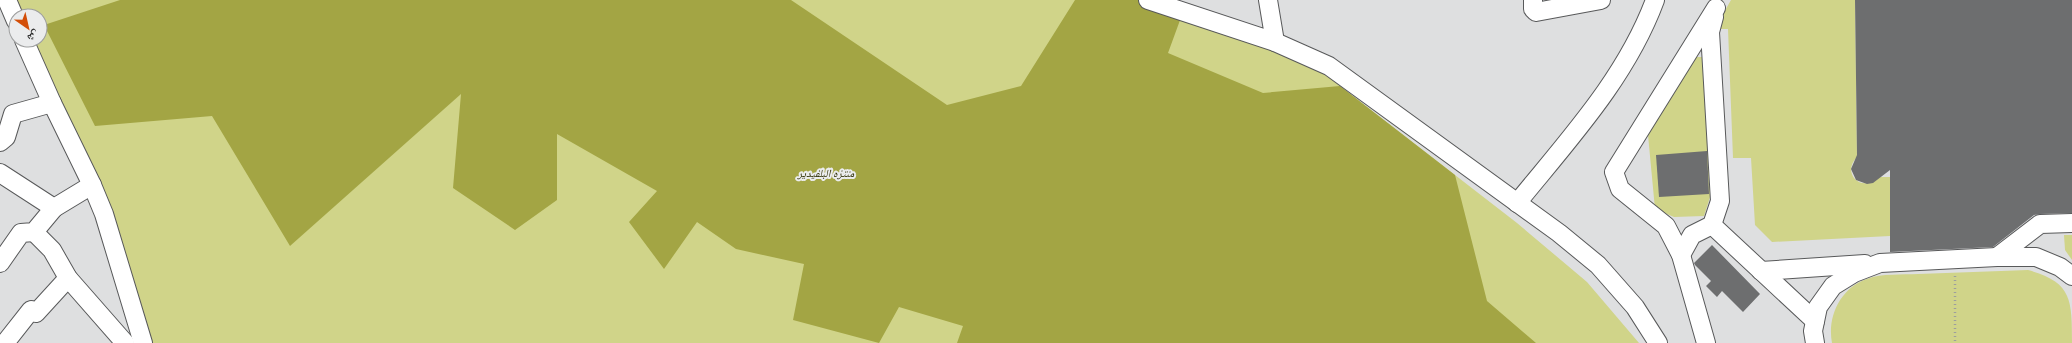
<svg xmlns="http://www.w3.org/2000/svg" width="2072" height="343" font-family="'Noto Serif','Noto Naskh Arabic',serif">
<rect width="100%" height="100%" fill="#dedfe0"/>
<!-- green -->
<g fill="#d0d489">
<polygon points="13,0 1143,0 1324,65 1340,86 1517,223 1587,282 1639,343 150,343 31,40 40,40 40,16 20,16"/>
<path d="M1731,0H1855L1857,157C1841,173 1861,194 1879,177H1890V236L1772,242L1755,225L1751,158H1733L1728,29H1718L1719,21Z"/>
<polygon points="1696,57 1704,57 1711,194 1704,216 1674,217 1655,209 1648,135"/>
<polygon points="2064,235 2072,235 2072,260 2065,250"/>
<path d="M2028,270C2072,282 2072,299 2072,343H1832C1827,317 1840,288 1867,279C1882,273 1902,275 1918,274C1955,273 1992,271 2028,270Z"/>
</g>
<!-- forest -->
<polygon fill="#a3a544" points="120,0 791,0 947,105 1021,86 1075,0 1142,0 1183,12 1168,53 1263,93 1340,86 1455,175 1487,301 1536,343 957,343 963,326 899,307 879,343 793,320 804,264 736,249 697,222 664,269 629,222 657,191 557,134 557,200 515,230 453,188 461,94 290,246 212,116 95,126 44,25"/>
<!-- building -->
<g fill="#6d6e6f">
<polygon points="1855,0 2072,0 2072,213 2040,214 2034,215 1993,247 1890,252 1890,170 1873,183 1867,184 1856,180 1851,169 1857,155"/>
<polygon points="1707,151 1709,194 1659,197 1656,155"/>
<polygon points="1712,245 1760,294 1743,312 1722,291 1717,297 1706,286 1711,281 1695,265 1694,263"/>
</g>
<g fill="none" stroke-linecap="round" stroke-linejoin="round">
<defs>
<g id="minor">
<polyline points="7,0 16,21"/>
<polyline points="1148,0 1275,42 1268,0"/>
<polyline points="1533,0 1533,9 1536,12 1601,0"/>
<polyline points="24,40 52,103 92,185 104,214 143,343"/>
<polyline points="1275,42 1329,66 1559,233 1598,265 1635,307 1658,343"/>
<polyline points="0,142 6,137 13,114 52,103"/>
<polyline points="0,173 54,208 92,185"/>
<path d="M1517,203C1569,139 1626,78 1655,0"/>
<polyline points="1712,225 1815,321"/>
<polyline points="34,232 52,250 68,278 125,343"/>
<polyline points="1681,255 1692,235 1712,225 1720,201 1710,32 1714,17"/>
<polyline points="1997,257 2040,224 2072,223"/>
<polyline points="0,263 21,233 34,232 54,208"/>
<polyline points="1761,271 1865,264"/>
<polyline points="5,343 31,310 36,313 68,278"/>
<polyline points="1706,343 1681,255 1666,226 1620,189 1614,172 1716,8"/>
<polyline points="1815,343 1813,331 1818,307 1833,286 1854,273 1880,263 1997,257 2036,257 2060,267 2072,276"/>
</g>
</defs>
<!-- minor casing -->
<use href="#minor" stroke="#58595a" stroke-width="20"/>
<!-- path -->
<polyline stroke="#9d9e9e" stroke-width="2.5" stroke-dasharray="1 3" stroke-linecap="butt" points="1955,276 1955,343"/>
<!-- minor -->
<use href="#minor" stroke="#fff" stroke-width="18"/>
</g>
<g text-anchor="middle" dominant-baseline="central" stroke-width="4" stroke-linejoin="round" paint-order="stroke">
<!-- park labels -->
<g font-size="11" font-style="italic" fill="#2e2f05" stroke="#ebeced">
<text x="826" y="172">منتزه البلفيدير</text>
</g>
</g>
<!-- north arrow -->
<g transform="translate(28 28) rotate(146)"><circle r="19" fill="#ebeced" stroke="#9e9f9f"/>
<path d="M0-3L7 15L0 10L-7 15Z" fill="#d34e08"/>
<text y="-6" font-size="11" font-weight="bold" text-anchor="middle" fill="#2b2b2b">ش</text>
</g>
</svg>
